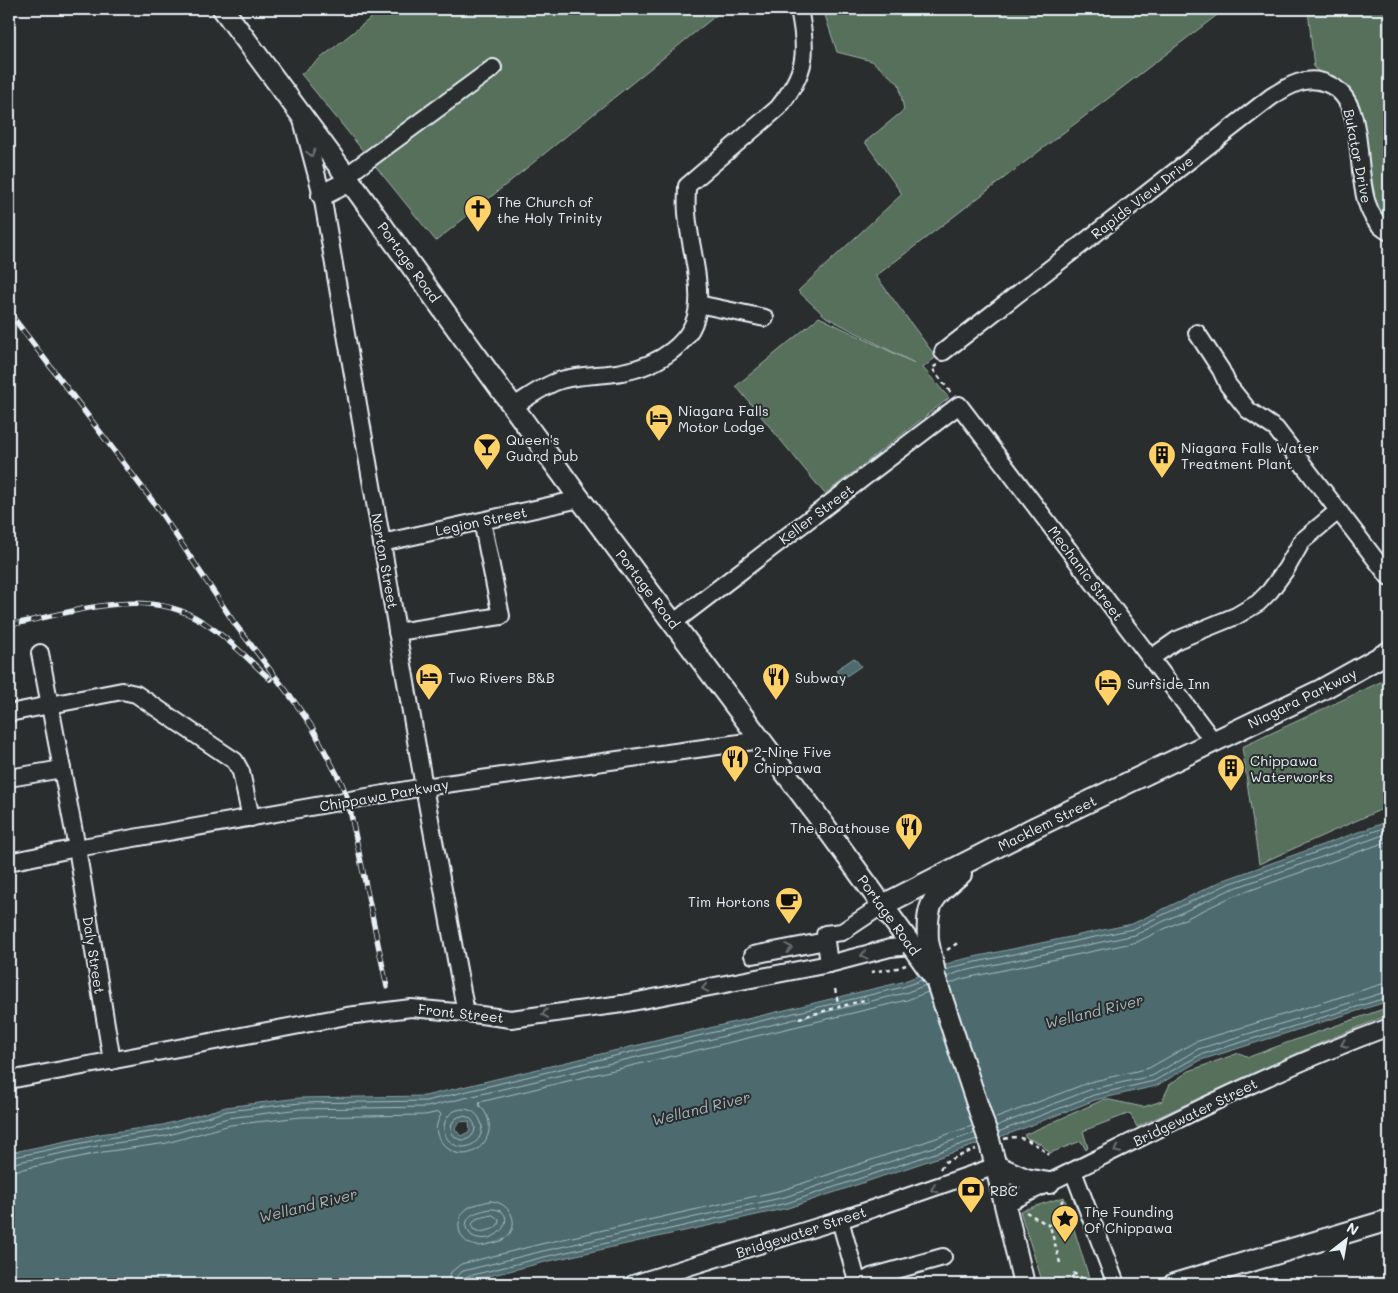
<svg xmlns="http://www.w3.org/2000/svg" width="1398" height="1293" font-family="Mali,sans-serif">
<rect width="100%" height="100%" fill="#2a2d2e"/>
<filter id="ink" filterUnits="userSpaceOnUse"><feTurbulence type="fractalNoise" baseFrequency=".02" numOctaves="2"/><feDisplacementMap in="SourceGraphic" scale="10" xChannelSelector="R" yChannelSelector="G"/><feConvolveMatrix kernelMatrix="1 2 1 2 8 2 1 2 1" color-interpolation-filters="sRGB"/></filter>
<g filter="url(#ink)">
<!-- green -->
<g fill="#566f5c" stroke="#9fb0aa">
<polygon points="382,9 724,9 436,241 301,74"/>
<polygon points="823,9 1225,9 876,276 936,357 923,368 949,398 825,494 736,386 819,317 914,363 826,317 798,291 902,194 865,142 904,110 899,84 872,61 837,52"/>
<polygon points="1308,9 1389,9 1389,219 1377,207 1357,99 1314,68"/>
<polygon points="1389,678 1389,806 1259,864 1242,747"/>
<path d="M1389,1007V1015C1303,1048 1221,1088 1137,1127L1130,1113L1083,1131L1088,1148L1086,1150L1081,1141L1050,1153L1041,1144L1027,1138L1024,1135L1105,1099L1143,1107L1162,1101L1170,1084L1189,1071L1239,1053L1249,1057C1295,1039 1342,1024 1389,1007Z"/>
<polygon points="1064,1197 1091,1284 1043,1284 1020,1211"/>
</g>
<!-- water -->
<g fill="#4d6b6e" stroke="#8ba1a5" fill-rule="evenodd">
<polygon points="854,658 861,666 842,679 836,670"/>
<path d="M1389,821V1001L1201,1060L1156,1086L1095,1100L1014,1132L788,1208L545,1262L457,1284H9V1153L100,1134L163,1125L226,1107L299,1098L425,1096L902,982L955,961L1132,924L1224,880ZM469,1121L470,1131L461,1136L455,1129L459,1122Z"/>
</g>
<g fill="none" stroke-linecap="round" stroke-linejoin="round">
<!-- shore -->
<g stroke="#aabbc1" stroke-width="1">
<polyline points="946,970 957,966 1133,929 1226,885 1389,826"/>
<polyline points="947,977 959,972 1135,935 1229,890 1389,833"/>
<polyline points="949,984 961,979 1137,942 1231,897 1389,841"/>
<circle cx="463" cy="1128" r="19"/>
<circle cx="463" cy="1128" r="12"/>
<polyline points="994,1119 1090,1082 1149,1068 1195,1042 1382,984 1389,983"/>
<polyline points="996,1126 1092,1089 1152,1076 1198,1049 1389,991"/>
<polyline points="998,1132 1094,1095 1154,1081 1200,1055 1389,997"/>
<polyline points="9,1158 101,1139 164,1130 227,1111 300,1103 426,1101 903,987 922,980"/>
<polyline points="9,1164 102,1145 165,1136 228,1118 300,1109 427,1107 905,993 926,985"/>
<path d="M9,1172L103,1152L167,1143L230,1125L301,1117L425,1115L439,1112L441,1115C435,1125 434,1134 443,1144C469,1173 508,1132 479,1105L480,1102L907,1000L928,992"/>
<path d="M490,1201C510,1201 523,1226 504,1239C500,1242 494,1243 489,1244C483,1246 477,1247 470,1244C456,1237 455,1217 468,1208C474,1204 483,1203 490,1201Z"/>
<path d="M490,1209C522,1208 500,1249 472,1236L466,1228C466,1213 478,1212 490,1209Z"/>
<path d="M493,1215L499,1220C499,1230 488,1230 480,1232L473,1229L472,1224L476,1219Z"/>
<polyline points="447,1284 451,1272 461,1264 541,1244 783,1190 972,1126"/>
<polyline points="455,1284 457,1276 463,1271 543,1251 785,1197 975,1133"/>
<polyline points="461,1284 462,1280 465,1277 544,1257 787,1203 977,1139"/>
</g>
<defs>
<g id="minor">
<polyline points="302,120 322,195 424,787 466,1013"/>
<polyline points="346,176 493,68"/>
<polyline points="698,304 765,318"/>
<polyline points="1197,333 1221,370 1228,385 1248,410 1276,429 1389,577"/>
<path d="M943,352L1271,97C1288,86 1307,74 1328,84C1379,106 1341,207 1389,232"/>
<path d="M514,406C529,397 544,385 561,380C580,374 602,376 622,372C657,366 696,343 698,304C700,273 689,243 687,213C686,204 687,195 687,186L778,108C807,72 808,52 799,9"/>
<polyline points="382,543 580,499"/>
<polyline points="673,623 959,405 1214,742"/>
<polyline points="397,632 501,616 482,521"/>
<polyline points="40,653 77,848 112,1061"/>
<polyline points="1151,658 1177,640 1236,616 1258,603 1270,591 1286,569 1302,541 1338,511"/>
<polyline points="9,713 122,691 136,694 235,761 241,772 251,818"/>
<polyline points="9,778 62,769"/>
<polyline points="9,862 77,848 424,787 761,740"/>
<polyline points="753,955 826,941"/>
<polyline points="829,964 825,934 842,932 881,906"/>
<polyline points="9,1080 347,1016 411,1008 466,1013 511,1019 622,1004 829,964 890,948 912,946"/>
<polyline points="1073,1171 1116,1284"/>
<path d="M1005,1204C1132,1143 1257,1076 1389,1027"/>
<polyline points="840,1220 858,1284"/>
<polyline points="633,1284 840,1220 996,1166"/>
<polyline points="858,1284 871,1277 943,1257"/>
</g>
<g id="major">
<polyline points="223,9 350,181 580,499 814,811 912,946"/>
<polyline points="322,195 350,181"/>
<polyline points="881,906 1036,827 1321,690 1389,652"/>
<path d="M928,941C926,903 932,897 961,874"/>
<polyline points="936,980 989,1140"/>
<polyline points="994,1159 1024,1284"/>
<polyline points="996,1166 1026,1179 1049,1183"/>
<polyline points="1174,1284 1389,1220"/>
</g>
</defs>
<!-- minor casing -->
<use href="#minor" stroke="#e8f1f8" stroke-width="20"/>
<!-- major casing -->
<use href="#major" stroke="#e8f1f8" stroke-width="24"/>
<!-- path -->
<g stroke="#e8f1f8" stroke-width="2.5" stroke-dasharray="4 4" stroke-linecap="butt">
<polyline points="937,365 932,368 951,393"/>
<polyline points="947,950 959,942"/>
<polyline points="871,972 897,968 906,965"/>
<polyline points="835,989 839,1007 868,999"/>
<polyline points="799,1018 839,1007"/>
<path d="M1004,1139C1021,1133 1037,1144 1049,1155"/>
<polyline points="940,1169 945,1162 976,1149"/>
<polyline points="1026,1212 1050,1226"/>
<polyline points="1060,1263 1050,1226 1064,1197"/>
<polyline points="1073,1273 1093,1284"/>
<polyline points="1057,1279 1062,1282 1068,1281 1075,1274"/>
</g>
<!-- minor -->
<use href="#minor" stroke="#2a2d2e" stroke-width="16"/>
<!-- major -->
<use href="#major" stroke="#2a2d2e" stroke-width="20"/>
<defs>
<g id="rail">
<polyline points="9,312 157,507 235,624 294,701 312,727 342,784 348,800 387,987"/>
<path d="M9,625C70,614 145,584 203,622C227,637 248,659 270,679"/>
</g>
</defs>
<!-- rail casing -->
<use href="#rail" stroke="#e8f1f8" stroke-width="5.5"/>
<!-- rail -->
<use href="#rail" stroke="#2a2d2e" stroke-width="4" stroke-dasharray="11" stroke-linecap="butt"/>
<defs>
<g id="major-bridge">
<polyline points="928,941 935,973"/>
<polyline points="912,946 936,980"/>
<polyline points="989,1140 994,1159"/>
</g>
</defs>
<!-- major-bridge casing -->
<use href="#major-bridge" stroke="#e8f1f8" stroke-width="24" stroke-linecap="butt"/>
<!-- major-bridge -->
<use href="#major-bridge" stroke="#2a2d2e" stroke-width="20"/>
</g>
<!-- one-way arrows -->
<defs><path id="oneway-chevron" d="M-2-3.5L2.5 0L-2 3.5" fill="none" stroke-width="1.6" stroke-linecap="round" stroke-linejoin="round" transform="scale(1.25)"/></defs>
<g stroke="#6c7275">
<use href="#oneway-chevron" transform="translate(311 153) rotate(75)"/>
<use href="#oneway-chevron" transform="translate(789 948) rotate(-11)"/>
<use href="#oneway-chevron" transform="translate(864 955) rotate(165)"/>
<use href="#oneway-chevron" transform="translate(705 988) rotate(169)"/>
<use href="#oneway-chevron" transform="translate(545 1014) rotate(172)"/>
<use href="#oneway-chevron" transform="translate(1344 1044) rotate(157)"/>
<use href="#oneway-chevron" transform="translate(1117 1150) rotate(154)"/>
<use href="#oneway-chevron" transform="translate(934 1189) rotate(161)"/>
</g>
</g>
<!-- icons -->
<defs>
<symbol id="church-pin" viewBox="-11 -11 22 30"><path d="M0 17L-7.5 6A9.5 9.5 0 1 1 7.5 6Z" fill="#ffd166" stroke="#2a2d2e"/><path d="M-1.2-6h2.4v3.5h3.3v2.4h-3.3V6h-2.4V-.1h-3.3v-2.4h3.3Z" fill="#111"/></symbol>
<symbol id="hotel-pin" viewBox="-11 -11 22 30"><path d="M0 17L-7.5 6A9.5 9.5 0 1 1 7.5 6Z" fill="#ffd166" stroke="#2a2d2e"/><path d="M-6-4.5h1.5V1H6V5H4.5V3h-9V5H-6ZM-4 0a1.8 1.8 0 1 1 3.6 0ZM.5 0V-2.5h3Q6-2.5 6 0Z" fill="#111"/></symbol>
<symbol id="bar-pin" viewBox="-11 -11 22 30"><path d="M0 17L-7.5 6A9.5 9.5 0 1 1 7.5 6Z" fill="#ffd166" stroke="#2a2d2e"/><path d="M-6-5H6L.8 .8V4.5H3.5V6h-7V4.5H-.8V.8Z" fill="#111"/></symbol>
<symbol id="building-pin" viewBox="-11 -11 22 30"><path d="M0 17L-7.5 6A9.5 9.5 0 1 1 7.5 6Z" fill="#ffd166" stroke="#2a2d2e"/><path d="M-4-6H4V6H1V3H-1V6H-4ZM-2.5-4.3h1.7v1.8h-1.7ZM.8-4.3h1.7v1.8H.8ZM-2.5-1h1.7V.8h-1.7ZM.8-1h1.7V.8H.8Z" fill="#111"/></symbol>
<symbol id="restaurant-pin" viewBox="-11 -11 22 30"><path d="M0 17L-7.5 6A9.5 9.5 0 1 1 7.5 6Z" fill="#ffd166" stroke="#2a2d2e"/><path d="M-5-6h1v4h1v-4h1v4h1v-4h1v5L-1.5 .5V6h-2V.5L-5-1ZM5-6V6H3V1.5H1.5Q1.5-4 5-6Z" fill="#111"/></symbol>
<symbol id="cafe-pin" viewBox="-11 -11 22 30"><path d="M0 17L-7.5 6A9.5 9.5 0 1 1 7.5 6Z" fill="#ffd166" stroke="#2a2d2e"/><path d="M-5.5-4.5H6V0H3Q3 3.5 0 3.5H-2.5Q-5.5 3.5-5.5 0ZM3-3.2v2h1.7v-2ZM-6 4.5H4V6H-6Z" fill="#111"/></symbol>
<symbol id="bank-pin" viewBox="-11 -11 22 30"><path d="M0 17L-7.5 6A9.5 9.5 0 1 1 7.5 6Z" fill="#ffd166" stroke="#2a2d2e"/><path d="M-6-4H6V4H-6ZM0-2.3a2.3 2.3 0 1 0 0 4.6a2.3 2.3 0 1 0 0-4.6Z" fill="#111"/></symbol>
<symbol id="sight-pin" viewBox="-11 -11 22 30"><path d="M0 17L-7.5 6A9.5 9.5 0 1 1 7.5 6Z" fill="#ffd166" stroke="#2a2d2e"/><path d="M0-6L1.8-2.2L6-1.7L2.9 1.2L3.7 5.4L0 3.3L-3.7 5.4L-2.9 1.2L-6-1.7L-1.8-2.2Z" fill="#111"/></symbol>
</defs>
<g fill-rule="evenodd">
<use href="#church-pin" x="462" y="193" width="32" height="43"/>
<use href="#hotel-pin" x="643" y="402" width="32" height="43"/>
<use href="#bar-pin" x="471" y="431" width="32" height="43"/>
<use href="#building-pin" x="1146" y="439" width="32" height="43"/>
<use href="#hotel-pin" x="413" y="661" width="32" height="43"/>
<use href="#restaurant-pin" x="760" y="661" width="32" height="43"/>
<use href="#hotel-pin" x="1092" y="667" width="32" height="43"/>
<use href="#restaurant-pin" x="719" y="743" width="32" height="43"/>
<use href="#building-pin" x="1215" y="752" width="32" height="43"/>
<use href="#restaurant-pin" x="893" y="811" width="32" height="43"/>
<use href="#cafe-pin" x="773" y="885" width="32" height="43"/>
<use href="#bank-pin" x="955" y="1174" width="32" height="43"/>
<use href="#sight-pin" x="1049" y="1203" width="32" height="43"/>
</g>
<g text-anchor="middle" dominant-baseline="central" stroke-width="4" stroke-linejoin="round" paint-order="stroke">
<!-- street labels -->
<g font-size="14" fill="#e8f1f8" stroke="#2a2d2e">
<text transform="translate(1358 156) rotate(79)">Bukator Drive</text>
<text transform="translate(1142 197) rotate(-38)">Rapids View Drive</text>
<text transform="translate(409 262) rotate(54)">Portage Road</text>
<text transform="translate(816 514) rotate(-37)">Keller Street</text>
<text transform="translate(481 521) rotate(-12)">Legion Street</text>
<text transform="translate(385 561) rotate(80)">Norton Street</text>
<text transform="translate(1086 573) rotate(53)">Mechanic Street</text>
<text transform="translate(648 589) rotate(53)">Portage Road</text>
<text transform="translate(1302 698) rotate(-26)">Niagara Parkway</text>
<text transform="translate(384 795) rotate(-10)">Chippawa Parkway</text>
<text transform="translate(1047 823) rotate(-26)">Macklem Street</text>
<text transform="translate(889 915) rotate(54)">Portage Road</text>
<text transform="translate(94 955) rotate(81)">Daly Street</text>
<text transform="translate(461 1013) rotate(6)">Front Street</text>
<text transform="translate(1195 1112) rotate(-26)">Bridgewater Street</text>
<text transform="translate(801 1232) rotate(-18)">Bridgewater Street</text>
</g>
<!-- poi labels -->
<g font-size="14" fill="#e8f1f8" stroke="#2a2d2e" text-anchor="start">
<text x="497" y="201">The Church of<tspan x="497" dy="16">the Holy Trinity</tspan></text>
<text x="678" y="410">Niagara Falls<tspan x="678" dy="16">Motor Lodge</tspan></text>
<text x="506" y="439">Queen's<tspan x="506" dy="16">Guard pub</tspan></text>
<text x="1181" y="447">Niagara Falls Water<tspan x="1181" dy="16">Treatment Plant</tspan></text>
<text x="448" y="677">Two Rivers B&amp;B</text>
<text x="795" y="677">Subway</text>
<text x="1127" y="683">Surfside Inn</text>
<text x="754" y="751">2-Nine Five<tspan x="754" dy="16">Chippawa</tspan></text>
<text x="1250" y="760">Chippawa<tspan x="1250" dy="16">Waterworks</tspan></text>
<text x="890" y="827" text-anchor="end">The Boathouse</text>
<text x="770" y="901" text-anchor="end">Tim Hortons</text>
<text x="990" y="1190">RBC</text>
<text x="1084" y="1211">The Founding<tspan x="1084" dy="16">Of Chippawa</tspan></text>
</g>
<!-- water labels -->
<g font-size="15" font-style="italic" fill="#a2b5ba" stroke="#2a2d2e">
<text transform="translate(1094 1011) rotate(-14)">Welland River</text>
<text transform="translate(701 1108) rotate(-14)">Welland River</text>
<text transform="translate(308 1205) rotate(-14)">Welland River</text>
</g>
</g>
<!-- margin -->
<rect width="1398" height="1293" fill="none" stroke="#2a2d2e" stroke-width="30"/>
<rect x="15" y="15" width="1368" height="1263" fill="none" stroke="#e8f1f8" stroke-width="2" filter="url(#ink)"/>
<!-- north arrow -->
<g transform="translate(1346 1240) rotate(31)" stroke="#2a2d2e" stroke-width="4" paint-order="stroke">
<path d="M0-4L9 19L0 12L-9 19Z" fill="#e8f1f8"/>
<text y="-8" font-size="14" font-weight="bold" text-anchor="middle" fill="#e8f1f8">N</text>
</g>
</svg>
